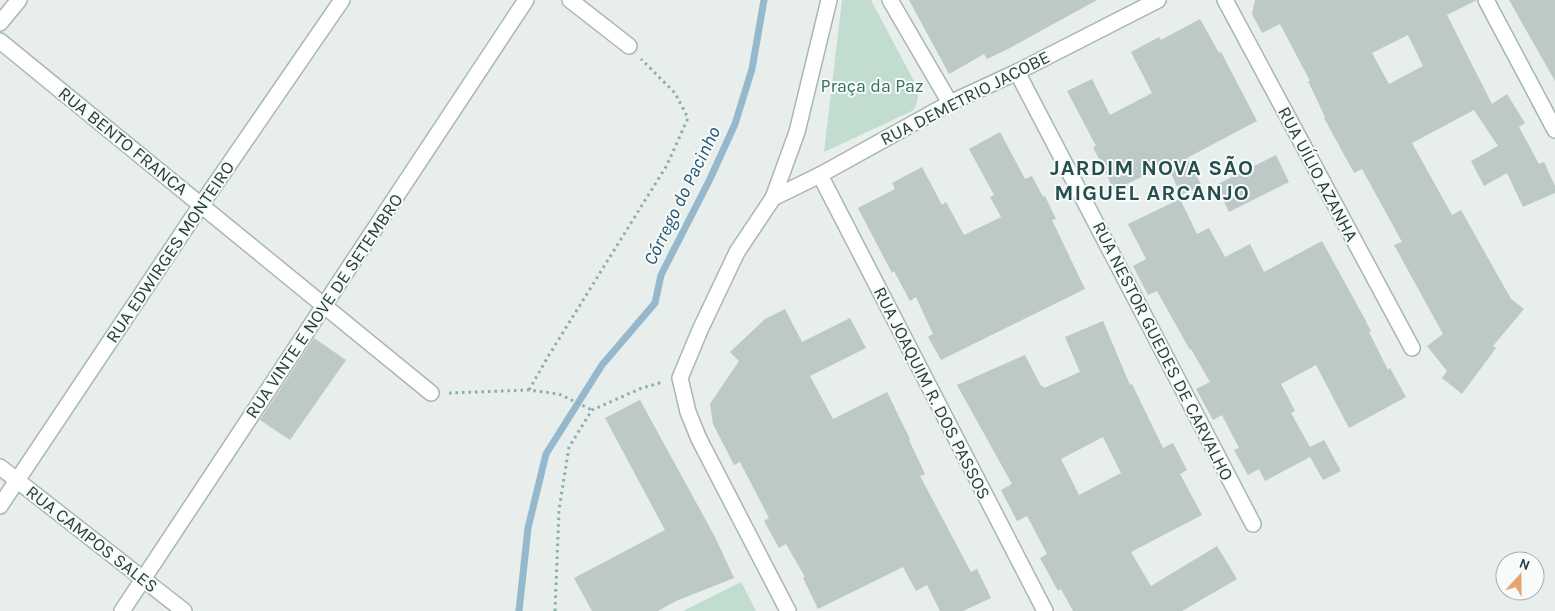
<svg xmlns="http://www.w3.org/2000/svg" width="1555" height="611" font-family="Karla,sans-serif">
<rect width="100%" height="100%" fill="#e7eeec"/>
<!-- green -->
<g fill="#c2ddcf">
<path d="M842,0H871L916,85C919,94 919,103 912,111L824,152Z"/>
<polygon points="741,582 756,611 683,611"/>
</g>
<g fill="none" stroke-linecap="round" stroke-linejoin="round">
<!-- stream -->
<polyline stroke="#95b8cd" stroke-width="7" points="519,611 528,528 546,454 602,365 655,303 661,275 710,179 735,124 752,69 764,0"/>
</g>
<!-- building -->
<g fill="#bcc9c6" fill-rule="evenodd">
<polygon points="909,0 1097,0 1008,49 987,59 984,54 949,74"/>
<path d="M1255,0H1477L1447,15L1492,104L1507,94L1525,123L1519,127L1539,164L1544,162L1555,186V193L1523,207L1507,173L1484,186L1471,161L1498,146L1474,110L1412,143L1452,215L1461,210L1511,299L1524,309L1493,346L1496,348L1462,394L1442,378L1447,371L1427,346L1443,334L1394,245L1402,242L1362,169L1354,173L1324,118L1325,117L1308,81H1310L1280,24L1262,33L1252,14ZM1408,35L1423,66L1389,84L1372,53Z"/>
<polygon points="1509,0 1555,0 1555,81"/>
<polygon points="1200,19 1219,53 1221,52 1257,121 1187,158 1202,186 1181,195 1167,165 1114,190 1093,147 1096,146 1067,91 1092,79 1110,115 1152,93 1131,52 1159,37 1161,40"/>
<polygon points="1000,132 1025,179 1032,176 1043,197 1045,196 1056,219 1052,220 1085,289 941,360 928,337 933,334 916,297 910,301 894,271 892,273 858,208 895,189 892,183 922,167 942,205 946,202 964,235 1001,217 990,197 994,195 969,149"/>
<polygon points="1276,155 1289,182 1229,212 1216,185"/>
<polygon points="1180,199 1197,234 1209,228 1225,257 1250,244 1264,272 1322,241 1367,323 1366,322 1371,331 1369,332 1388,370 1390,368 1406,397 1349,428 1316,365 1281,384 1295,411 1291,413 1310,447 1324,440 1341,471 1323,480 1310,457 1265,481 1259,469 1248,475 1234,450 1239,448 1222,415 1213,420 1196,389 1210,382 1191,349 1190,350 1157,291 1148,295 1133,266 1146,259 1128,224"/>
<polygon points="785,309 802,342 850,318 866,348 810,376 833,419 887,392 910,439 909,440 925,474 920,476 971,572 977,569 991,598 963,611 940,611 927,585 916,591 903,567 818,609 803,578 805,577 786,544 779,548 764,521 769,518 740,462 734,465 713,424 710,404 739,361 730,352 765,319"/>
<path d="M1103,321L1130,385L1132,384L1163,448L1173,443L1187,470L1180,474L1202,515L1131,552L1151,586L1217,546L1237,579L1182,611H1073L1061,589L1058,591L1040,558L1047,554L1027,516L1017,521L1001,490L1012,484L957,385L1025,355L1041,386H1043L1044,388L1080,372L1065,337ZM1103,437L1121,473L1079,495L1061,459Z"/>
<polygon points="314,338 346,360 290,440 260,420"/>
<polygon points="640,400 715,537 734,578 676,601 658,611 592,611 574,578 665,530 605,418"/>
</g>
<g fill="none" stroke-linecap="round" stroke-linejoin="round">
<defs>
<g id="street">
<polyline points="570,0 629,46"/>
<polyline points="890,0 950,103"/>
<polyline points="1225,0 1412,348"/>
<polyline points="0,23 19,0"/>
<polyline points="0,41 431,393"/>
<polyline points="1017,72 1253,524"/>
<polyline points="820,175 1045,611"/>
<polyline points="773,198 820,175 950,103 1017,72 1158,0"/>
<polyline points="0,467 184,611"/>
<polyline points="0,506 201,205 342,0"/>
<polyline points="122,611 526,0"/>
<polyline points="788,611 699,439 688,412 680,378 700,330 737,252 773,198 797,132 829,0"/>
</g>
<polyline id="secondary" points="1486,0 1555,130"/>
</defs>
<!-- street casing -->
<use href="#street" stroke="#aab6b4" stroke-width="18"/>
<!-- secondary casing -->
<use href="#secondary" stroke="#a3b6b4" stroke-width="18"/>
<!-- path -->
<g stroke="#8aaeab" stroke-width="3" stroke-dasharray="2.5 4" stroke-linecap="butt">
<polyline points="529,390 549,355 667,165 688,118 675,93 641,59"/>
<polyline points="449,393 529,390 559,394 592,410"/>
<polyline points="555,611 559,510 569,447 592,410 642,388 663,382"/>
</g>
<!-- street -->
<use href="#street" stroke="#fff" stroke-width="15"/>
<!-- secondary -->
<use href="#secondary" stroke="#fff" stroke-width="15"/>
</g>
<g text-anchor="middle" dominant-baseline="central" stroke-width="4" stroke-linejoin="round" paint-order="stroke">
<!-- park labels -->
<g font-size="18" fill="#35725a" stroke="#f7fbfa">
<text x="872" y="86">Praça da Paz</text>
</g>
<!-- street labels -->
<g font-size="18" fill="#273f3e" stroke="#f7fbfa">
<text transform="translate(965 98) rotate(-27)">RUA DEMETRIO JACOBE</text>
<text transform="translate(123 141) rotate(39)">RUA BENTO FRANCA</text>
<text transform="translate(1318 174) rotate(62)">RUA UÍLIO AZANHA</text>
<text transform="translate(170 252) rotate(-56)">RUA EDWIRGES MONTEIRO</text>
<text transform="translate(324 306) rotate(-56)">RUA VINTE E NOVE DE SETEMBRO</text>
<text transform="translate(1163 351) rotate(63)">RUA NESTOR GUEDES DE CARVALHO</text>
<text transform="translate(932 393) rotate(63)">RUA JOAQUIM R. DOS PASSOS</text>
<text transform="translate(92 539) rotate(38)">RUA CAMPOS SALES</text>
</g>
<!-- water labels -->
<g font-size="19" font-style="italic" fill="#265776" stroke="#f7fbfa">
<text transform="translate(682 196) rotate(-64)">Córrego do Pacinho</text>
</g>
<!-- district labels -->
<g font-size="22" font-weight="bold" letter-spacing="1" fill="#244f4e" stroke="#f7fbfa">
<text x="1152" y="168">JARDIM NOVA SÃO<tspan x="1152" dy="25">MIGUEL ARCANJO</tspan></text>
</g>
</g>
<!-- north arrow -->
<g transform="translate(1520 576) rotate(21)"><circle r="24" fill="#f7fbfa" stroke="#a4b0af"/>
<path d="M0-4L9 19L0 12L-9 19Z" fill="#e5a56e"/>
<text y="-8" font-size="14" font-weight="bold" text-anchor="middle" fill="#273f3e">N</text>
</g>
</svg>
